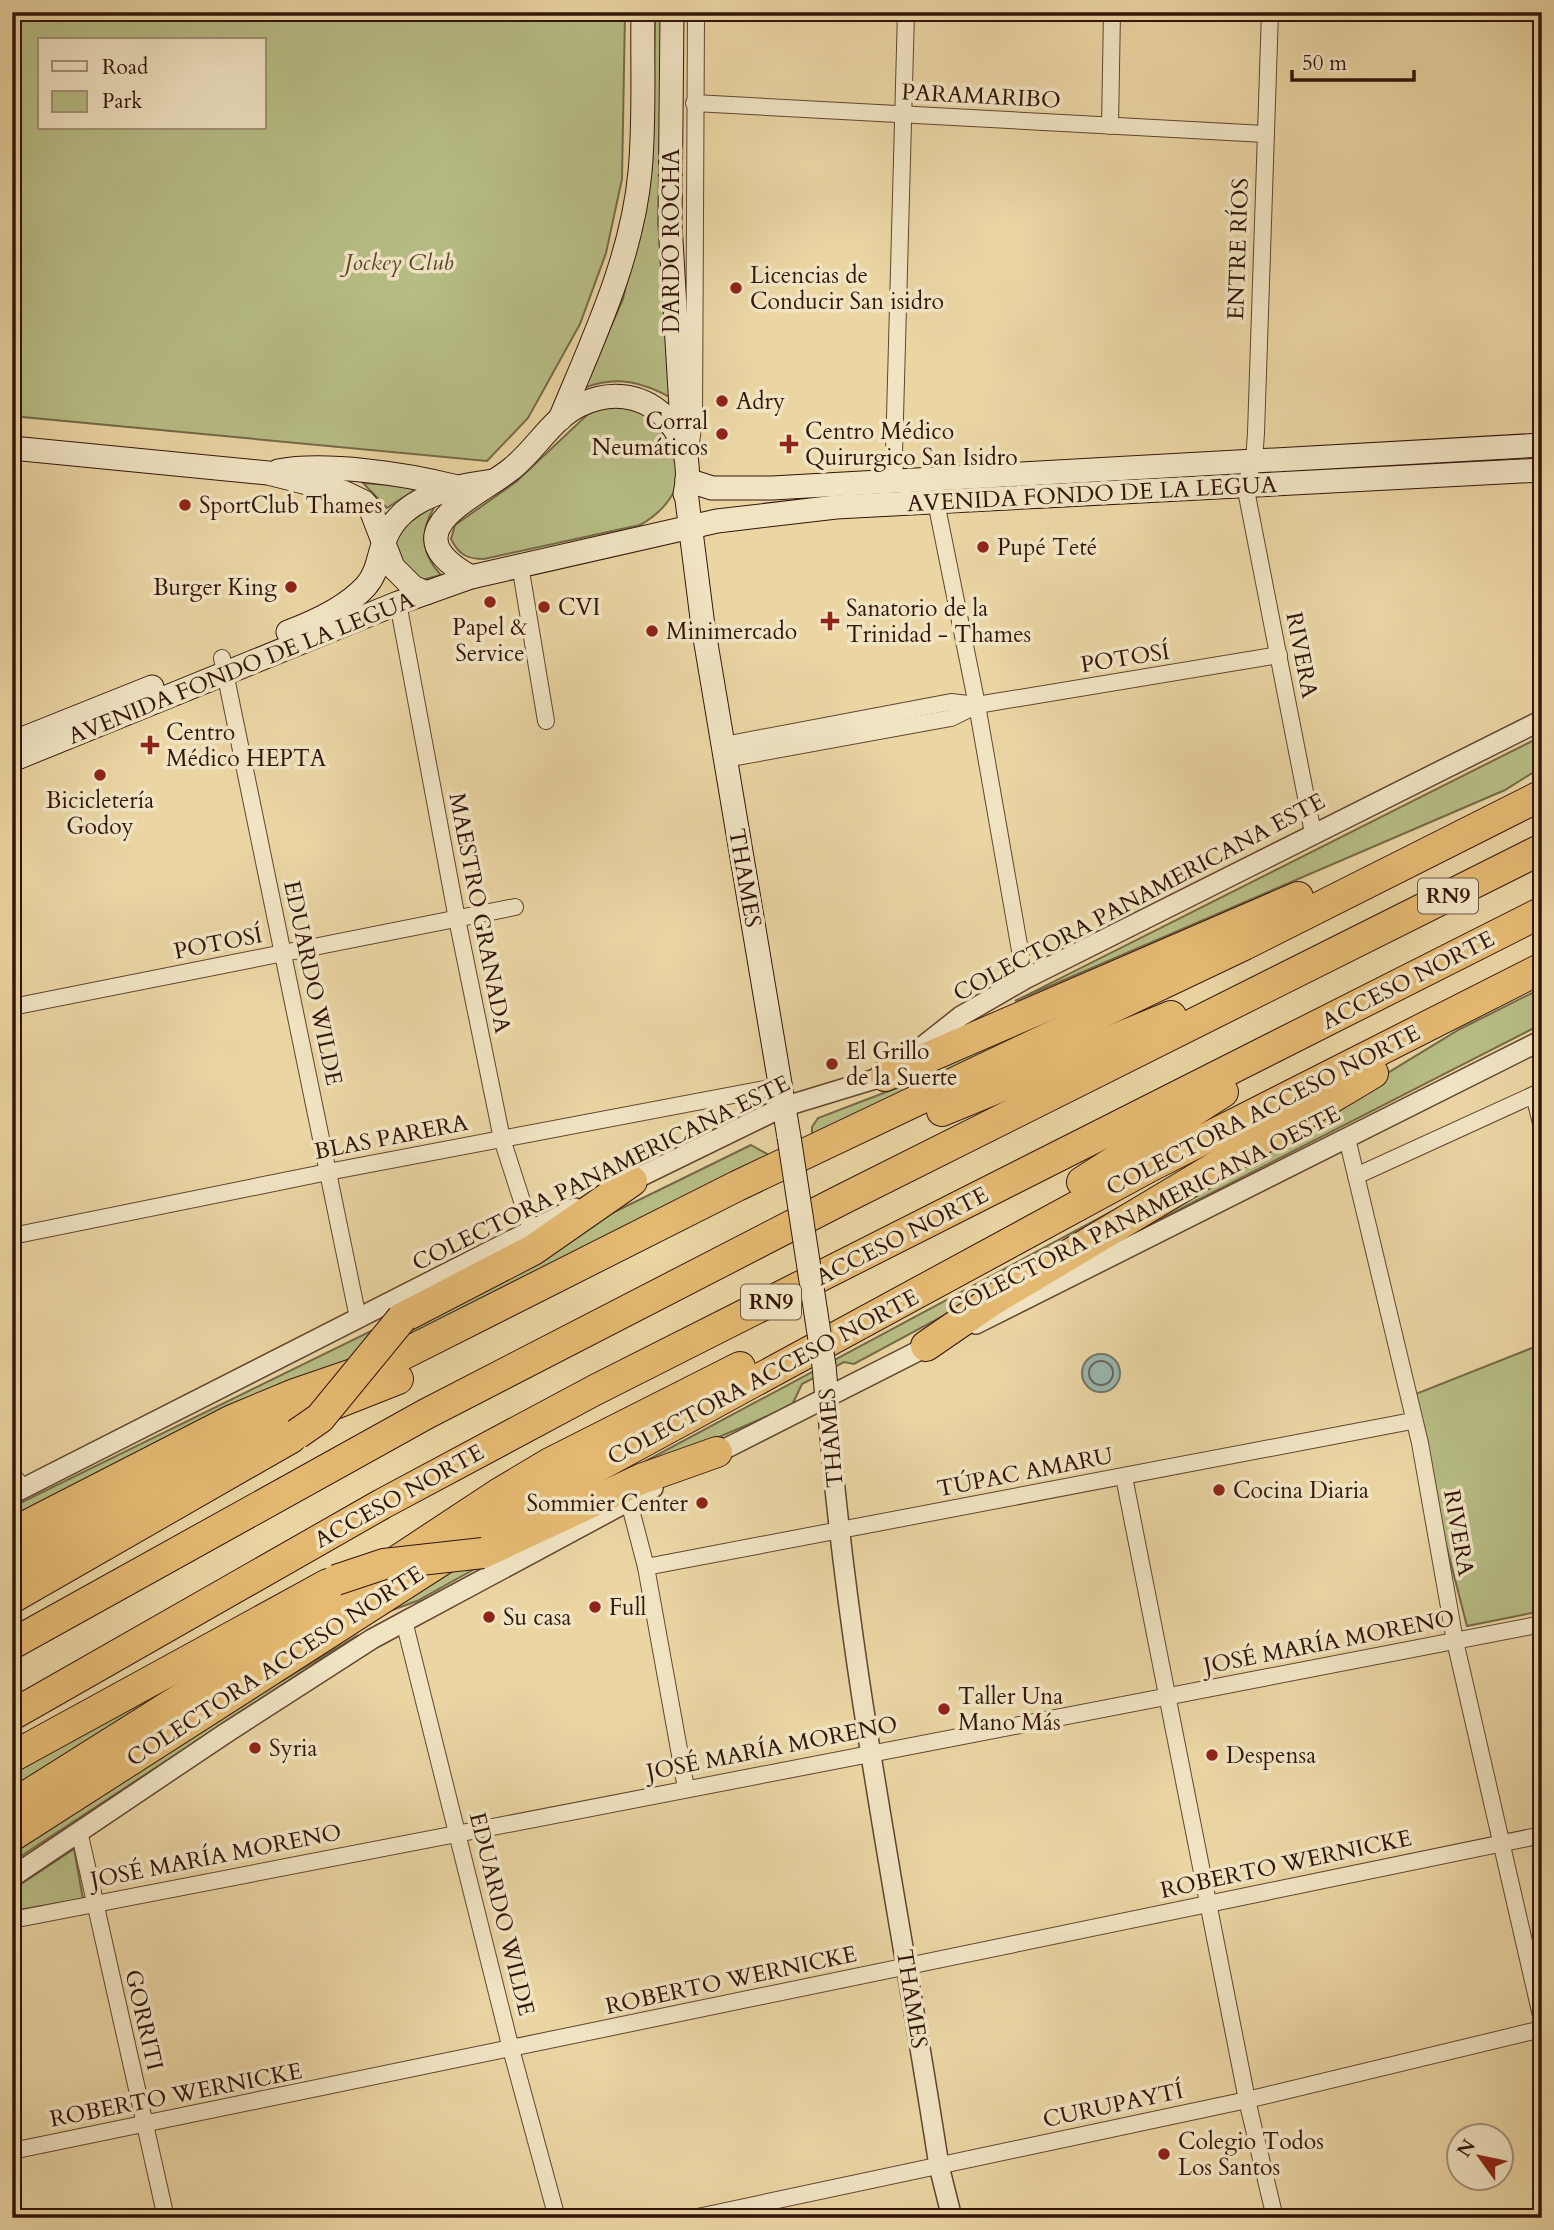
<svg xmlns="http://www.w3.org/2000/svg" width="1554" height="2230" font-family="Cardo,serif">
<rect width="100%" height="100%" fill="#ead5a3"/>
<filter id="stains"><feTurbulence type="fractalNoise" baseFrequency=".00286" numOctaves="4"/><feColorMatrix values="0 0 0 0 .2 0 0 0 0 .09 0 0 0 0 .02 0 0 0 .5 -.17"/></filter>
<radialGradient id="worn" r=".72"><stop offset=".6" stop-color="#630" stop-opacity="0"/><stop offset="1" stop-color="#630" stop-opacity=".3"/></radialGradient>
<!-- green -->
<g fill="#b7bd85" stroke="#756948" stroke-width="2" fill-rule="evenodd">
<path d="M12,12H625L622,179L606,253L580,324L528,418L487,461L12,416ZM40,40H264V128H40Z"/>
<path d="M655,12H663L673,399C644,382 616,375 584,388L623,299L652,168Z"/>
<path d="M606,407C617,408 633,406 644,410C649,412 655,420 660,424C696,459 680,503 640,525L484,559C467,559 459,555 451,539L455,525L516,482L588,414Z"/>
<polygon points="363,483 419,487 387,508"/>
<path d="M437,503C420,528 419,552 441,575L418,581L394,551L397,531Z"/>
<polygon points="1542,736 1542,767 1505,790 1015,1001"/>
<polygon points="1220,947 812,1145 812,1127 818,1118 915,1081 980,1043"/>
<polygon points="1542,988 1542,1024 1075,1263 1460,1029"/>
<polygon points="1284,1119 1036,1266 854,1364 844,1362 802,1384 793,1403 777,1412 575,1499"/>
<polygon points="751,1145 767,1154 769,1165 392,1352 12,1519 12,1507"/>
<polygon points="1542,1344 1542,1611 1467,1626 1408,1397"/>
<polygon points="489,1561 417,1601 387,1612 458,1564"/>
<polygon points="358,1635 12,1862 12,1852 233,1705 283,1680"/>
<polygon points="213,1662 12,1801 12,1774"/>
<polygon points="74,1849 83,1899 12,1911 12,1890"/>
</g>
<!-- water -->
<circle fill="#9ab7ae" stroke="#71766c" stroke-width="2" cx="1101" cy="1373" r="19"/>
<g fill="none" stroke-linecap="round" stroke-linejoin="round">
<!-- shore -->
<circle stroke="#66665c" stroke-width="2" cx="1101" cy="1373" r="12"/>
<defs>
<g id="minor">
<polyline points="1270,12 1256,433 1254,461 1245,485 1313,833"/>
<polyline points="694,103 1265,134"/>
<polyline points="1110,126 1112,12"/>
<polyline points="691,443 694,419 696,12"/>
<polyline points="905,486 895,480 894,454 906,12"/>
<polyline points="928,498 936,502 977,705 1025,979"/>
<polyline points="520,565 546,721"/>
<polyline points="398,603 457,919 502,1139 531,1229"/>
<polyline points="222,658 358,1318"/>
<polyline points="724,745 951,702 977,705 1279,655"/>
<polyline points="726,759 951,718 977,705"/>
<polyline points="12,1007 515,907"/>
<polyline points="1534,1095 1542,1127"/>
<polyline points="1347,1138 1420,1443 1455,1641 1542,2020"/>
<polyline points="1356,1176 1542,1091"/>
<polyline points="12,1236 328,1172 780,1086"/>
<polyline points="12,1474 23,1488"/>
<polyline points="1124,1477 1247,2100 1275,2218"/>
<polyline points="629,1502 646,1567 686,1788"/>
<polyline points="646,1567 1412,1421"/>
<polyline points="404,1621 511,2049 557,2218"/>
<polyline points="79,1831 166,2218"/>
<polyline points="12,1920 1542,1624"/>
<polyline points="12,2151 1542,1835"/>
<polyline points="693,2218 1247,2100 1542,2029"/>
</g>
<g id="tertiary">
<polyline points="621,1186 783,1107 885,1076 961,1016 1025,979 1542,720"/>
<polyline points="976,1324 1542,1040"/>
<path d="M827,1399C846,1657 900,1911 939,2166L952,2218"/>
<polyline points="707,1458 936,1342"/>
<polyline points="12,1494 575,1208"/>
<polyline points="12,1877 226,1733 372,1639 653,1488"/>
</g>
<g id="secondary">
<polyline points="672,12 670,224 683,441"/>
<path d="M560,419C593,339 632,259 640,172C645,119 642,65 643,12"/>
<polyline points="12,448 268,473 343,492 364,502 371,510 393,567 413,587 426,593"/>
<path d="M278,471C325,462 406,474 453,486"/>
<polyline points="687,480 712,488 772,488 1542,445"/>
<polyline points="686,492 703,626 789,1137"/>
<path d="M471,577C389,532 471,500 510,470C535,451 551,419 580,405C643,374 700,430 685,494"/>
<path d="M288,632C315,622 346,608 366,586C379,571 378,554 386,537C403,496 455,486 494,481"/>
<polyline points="12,743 152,687"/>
<polyline points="12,760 398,603 471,577 717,521 836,507 1542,470"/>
<polyline points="824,1366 827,1399"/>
</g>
<g id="motorway">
<polyline points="885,1076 1298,897"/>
<polyline points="942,1111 1171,1016"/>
<polyline points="1082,1182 1223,1092"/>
<polyline points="402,1318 533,1250 632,1181"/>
<polyline points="926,1346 993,1300 1373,1073"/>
<polyline points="12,1533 232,1420 292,1395 388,1362 737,1186 1244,945 1542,795"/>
<polyline points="483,1553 641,1479 717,1452"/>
<polyline points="12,1566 256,1435 398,1379"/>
<polyline points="12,1598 291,1438"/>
<polyline points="12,1644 426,1414 841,1200 1542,849"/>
<polyline points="12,1715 382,1504 595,1390 1542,912"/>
<polyline points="12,1757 328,1584"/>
<polyline points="12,1805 333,1603 498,1494 550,1463 740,1367"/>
<polyline points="12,1836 534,1501 1151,1166 1542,968"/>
</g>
</defs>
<!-- minor casing -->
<use href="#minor" stroke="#614530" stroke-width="18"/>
<!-- tertiary casing -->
<use href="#tertiary" stroke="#614530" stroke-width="22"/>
<!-- secondary casing -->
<use href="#secondary" stroke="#33150a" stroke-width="25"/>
<!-- motorway casing -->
<use href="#motorway" stroke="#33150a" stroke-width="32"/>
<!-- minor -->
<use href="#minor" stroke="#f1e4c3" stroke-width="16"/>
<!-- tertiary -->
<use href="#tertiary" stroke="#f1e4c3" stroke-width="19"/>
<!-- secondary -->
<use href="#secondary" stroke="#f1e4c3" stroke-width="23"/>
<!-- motorway -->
<use href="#motorway" stroke="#e5ba72" stroke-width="30"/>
<defs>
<polyline id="secondary-bridge" points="789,1137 824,1366"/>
<g id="motorway-bridge">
<polyline points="297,1434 320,1418 402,1318"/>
<polyline points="336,1580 384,1564 483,1553"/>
</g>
</defs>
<!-- secondary-bridge casing -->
<use href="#secondary-bridge" stroke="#33150a" stroke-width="25" stroke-linecap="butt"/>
<!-- motorway-bridge casing -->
<use href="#motorway-bridge" stroke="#33150a" stroke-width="32" stroke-linecap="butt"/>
<!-- secondary-bridge -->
<use href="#secondary-bridge" stroke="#f1e4c3" stroke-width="23"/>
<!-- motorway-bridge -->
<use href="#motorway-bridge" stroke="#e5ba72" stroke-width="30"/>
</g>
<!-- markers -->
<g fill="#8f2418" stroke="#f1e4c3" stroke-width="2.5">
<circle cx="736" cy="288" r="7"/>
<circle cx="722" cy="401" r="7"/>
<circle cx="722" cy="434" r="7"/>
<path d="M785.5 433.5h7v7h7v7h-7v7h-7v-7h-7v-7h7z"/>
<circle cx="185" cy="505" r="7"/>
<circle cx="983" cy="547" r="7"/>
<circle cx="291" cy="587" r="7"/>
<circle cx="490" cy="602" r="7"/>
<circle cx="544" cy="607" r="7"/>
<path d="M826.5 610.5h7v7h7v7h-7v7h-7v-7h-7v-7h7z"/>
<circle cx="652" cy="631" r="7"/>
<path d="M146.5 734.5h7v7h7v7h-7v7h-7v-7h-7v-7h7z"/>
<circle cx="100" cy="775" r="7"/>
<circle cx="832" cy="1064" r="7"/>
<circle cx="1219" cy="1490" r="7"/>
<circle cx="702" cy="1503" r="7"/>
<circle cx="595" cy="1607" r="7"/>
<circle cx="489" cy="1617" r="7"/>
<circle cx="944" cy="1709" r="7"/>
<circle cx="255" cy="1748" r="7"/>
<circle cx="1212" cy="1755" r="7"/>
<circle cx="1164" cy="2154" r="7"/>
</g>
<g text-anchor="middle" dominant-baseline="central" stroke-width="7" stroke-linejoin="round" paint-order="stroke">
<!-- shield labels -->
<g fill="#f1e4c3" stroke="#6c5342" stroke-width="2">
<rect x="1418" y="878.5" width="60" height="35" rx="5"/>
<rect x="741" y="1284.5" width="60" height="35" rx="5"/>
</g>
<g font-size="21" font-weight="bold" fill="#33150a">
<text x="1448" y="896">RN9</text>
<text x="771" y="1302">RN9</text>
</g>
<!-- street labels -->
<g font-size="23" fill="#33150a" stroke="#f1e4c3">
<text transform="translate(981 96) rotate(3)">PARAMARIBO</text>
<text transform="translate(671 241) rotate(-90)">DARDO ROCHA</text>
<text transform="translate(1238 249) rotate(-88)">ENTRE RÍOS</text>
<text transform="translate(1092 494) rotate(-3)">AVENIDA FONDO DE LA LEGUA</text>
<text transform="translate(1302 655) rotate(79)">RIVERA</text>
<text transform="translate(1125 658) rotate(-9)">POTOSÍ</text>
<text transform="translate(241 668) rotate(-22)">AVENIDA FONDO DE LA LEGUA</text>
<text transform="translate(745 878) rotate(80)">THAMES</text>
<text transform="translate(1139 897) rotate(-28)">COLECTORA PANAMERICANA ESTE</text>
<text transform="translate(480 913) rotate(79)">MAESTRO GRANADA</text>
<text transform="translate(218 943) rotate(-11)">POTOSÍ</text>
<text transform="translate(1408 980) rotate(-27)">ACCESO NORTE</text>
<text transform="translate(313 983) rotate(78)">EDUARDO WILDE</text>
<text transform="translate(1263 1110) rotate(-27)">COLECTORA ACCESO NORTE</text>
<text transform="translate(391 1137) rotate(-11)">BLAS PARERA</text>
<text transform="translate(601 1173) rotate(-26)">COLECTORA PANAMERICANA ESTE</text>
<text transform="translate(1144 1211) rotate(-27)">COLECTORA PANAMERICANA OESTE</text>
<text transform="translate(902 1236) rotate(-27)">ACCESO NORTE</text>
<text transform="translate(763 1377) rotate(-28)">COLECTORA ACCESO NORTE</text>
<text transform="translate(831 1438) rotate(-95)">THAMES</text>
<text transform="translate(1025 1472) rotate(-11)">TÚPAC AMARU</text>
<text transform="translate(399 1496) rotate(-29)">ACCESO NORTE</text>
<text transform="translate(1459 1533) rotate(80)">RIVERA</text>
<text transform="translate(1329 1642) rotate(-11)">JOSÉ MARÍA MORENO</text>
<text transform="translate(275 1666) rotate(-33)">COLECTORA ACCESO NORTE</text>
<text transform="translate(772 1748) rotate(-11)">JOSÉ MARÍA MORENO</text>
<text transform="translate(216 1856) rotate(-11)">JOSÉ MARÍA MORENO</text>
<text transform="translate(1286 1864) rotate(-12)">ROBERTO WERNICKE</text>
<text transform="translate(502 1914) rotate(76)">EDUARDO WILDE</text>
<text transform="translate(731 1980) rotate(-12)">ROBERTO WERNICKE</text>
<text transform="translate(912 1999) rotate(81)">THAMES</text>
<text transform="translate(144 2020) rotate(77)">GORRITI</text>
<text transform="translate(176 2095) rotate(-11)">ROBERTO WERNICKE</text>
<text transform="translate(1113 2105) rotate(-12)">CURUPAYTÍ</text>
</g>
<!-- park labels -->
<g font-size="23" font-style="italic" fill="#5b472f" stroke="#f1e4c3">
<text x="399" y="262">Jockey Club</text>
</g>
<!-- poi labels -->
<g font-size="23" fill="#33150a" stroke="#f1e4c3" text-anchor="start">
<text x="750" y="275">Licencias de<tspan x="750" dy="26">Conducir San isidro</tspan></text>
<text x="736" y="401">Adry</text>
<text x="708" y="421" text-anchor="end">Corral<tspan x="708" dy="26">Neumáticos</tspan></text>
<text x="805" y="431">Centro Médico<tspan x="805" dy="26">Quirurgico San Isidro</tspan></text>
<text x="199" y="505">SportClub Thames</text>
<text x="997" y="547">Pupé Teté</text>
<text x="277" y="587" text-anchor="end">Burger King</text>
<text x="558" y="607">CVI</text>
<text x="846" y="608">Sanatorio de la<tspan x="846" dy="26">Trinidad - Thames</tspan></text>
<text x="490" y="627" text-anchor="middle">Papel &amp;<tspan x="490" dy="26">Service</tspan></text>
<text x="666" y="631">Minimercado</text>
<text x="166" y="732">Centro<tspan x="166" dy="26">Médico HEPTA</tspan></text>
<text x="100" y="800" text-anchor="middle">Bicicletería<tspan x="100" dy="26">Godoy</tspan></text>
<text x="846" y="1051">El Grillo<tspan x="846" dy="26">de la Suerte</tspan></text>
<text x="1233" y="1490">Cocina Diaria</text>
<text x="688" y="1503" text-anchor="end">Sommier Center</text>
<text x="609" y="1607">Full</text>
<text x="503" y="1617">Su casa</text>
<text x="958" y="1696">Taller Una<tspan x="958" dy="26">Mano Más</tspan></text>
<text x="269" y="1748">Syria</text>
<text x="1226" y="1755">Despensa</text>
<text x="1178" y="2141">Colegio Todos<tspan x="1178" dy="26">Los Santos</tspan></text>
</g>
</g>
<!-- margin -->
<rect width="1554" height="2230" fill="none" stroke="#ead5a3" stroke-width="42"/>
<rect x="14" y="14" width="1526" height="2202" fill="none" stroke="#33150a" stroke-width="3.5"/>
<rect x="21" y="21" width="1512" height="2188" fill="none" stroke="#33150a" stroke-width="2"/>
<!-- legend -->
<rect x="38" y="38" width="228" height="91" fill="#f1e4c3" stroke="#a59179" stroke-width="2"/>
<rect x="52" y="61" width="35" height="10" fill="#f1e4c3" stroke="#a59179" stroke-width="2"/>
<text x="102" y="74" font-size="21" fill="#33150a">Road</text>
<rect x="52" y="91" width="35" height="21" fill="#b7bd85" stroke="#a59179" stroke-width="2"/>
<text x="102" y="108" font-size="21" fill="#33150a">Park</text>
<!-- north arrow -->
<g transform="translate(1480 2157) rotate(303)"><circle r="33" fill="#f1e4c3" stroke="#a59179" stroke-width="2"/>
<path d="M0-5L12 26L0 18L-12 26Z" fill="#8f2418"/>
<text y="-10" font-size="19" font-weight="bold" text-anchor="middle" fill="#33150a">N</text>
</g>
<!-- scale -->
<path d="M1292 70v10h122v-10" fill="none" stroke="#33150a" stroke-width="3.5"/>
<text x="1302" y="70" font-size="21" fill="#33150a" stroke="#f1e4c3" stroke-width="5" paint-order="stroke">50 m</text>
<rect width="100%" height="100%" filter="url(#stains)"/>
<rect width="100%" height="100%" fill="url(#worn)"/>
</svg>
